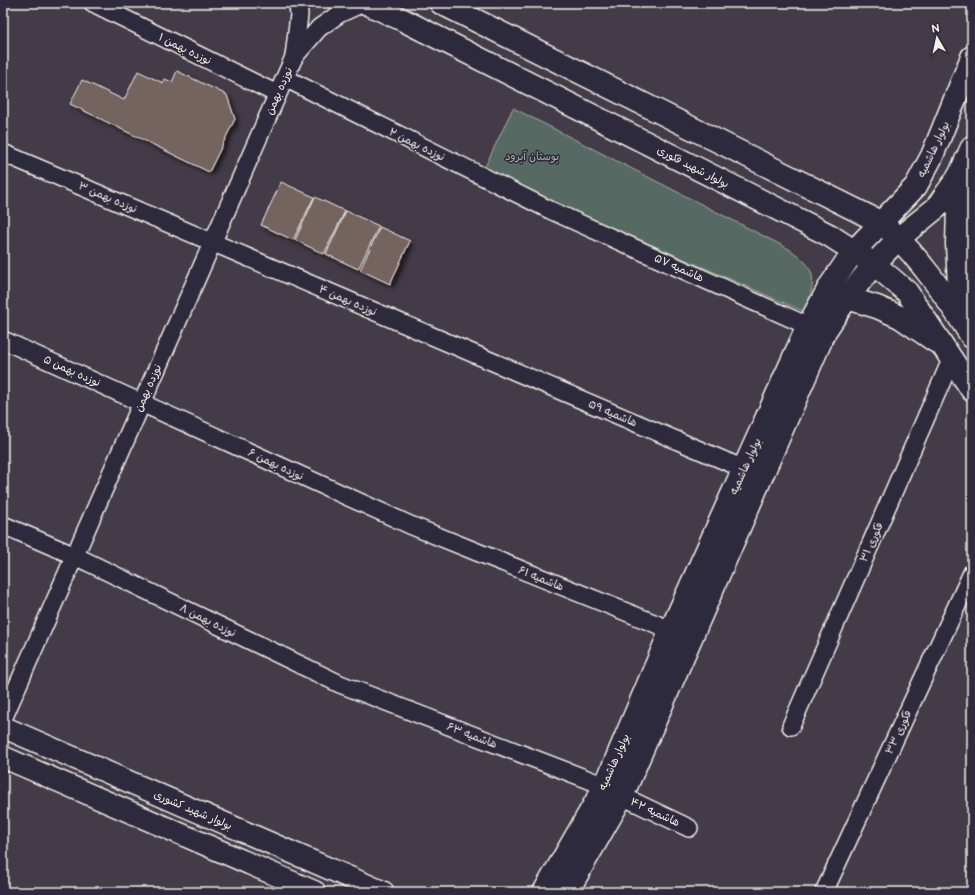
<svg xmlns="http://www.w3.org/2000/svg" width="975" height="895" font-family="'Balsamiq Sans','Playpen Sans Arabic',sans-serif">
<defs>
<filter id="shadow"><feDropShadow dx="3.5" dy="3.5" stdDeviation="2" flood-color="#0009"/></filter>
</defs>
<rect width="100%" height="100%" fill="#443b48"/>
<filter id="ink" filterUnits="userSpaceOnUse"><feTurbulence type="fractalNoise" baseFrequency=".025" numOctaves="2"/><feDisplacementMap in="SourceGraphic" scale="8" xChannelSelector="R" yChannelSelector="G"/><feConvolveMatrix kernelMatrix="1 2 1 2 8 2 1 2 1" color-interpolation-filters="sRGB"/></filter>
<g filter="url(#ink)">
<!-- green -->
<g fill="#566a64" stroke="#a5aea6">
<path d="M513,108L789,249C820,270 815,281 805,312L483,171Z"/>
<polygon points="972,200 972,302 969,292 965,220"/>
</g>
<!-- building -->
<g fill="#756361" stroke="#f4f1e8" filter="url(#shadow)">
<polygon points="138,71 163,83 165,79 172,82 177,71 227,95 235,119 209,172 70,104 82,80 124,100"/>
<polygon points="281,182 314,197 293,240 261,225"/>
<polygon points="315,197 345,211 324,254 295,240"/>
<polygon points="346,211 379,226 358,269 326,254"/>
<polygon points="380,227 410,241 390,284 360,270"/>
</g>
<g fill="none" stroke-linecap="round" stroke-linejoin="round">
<defs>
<g id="minor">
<polyline points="93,3 277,94"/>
<polyline points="294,57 299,15 298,3"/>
<polyline points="285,78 550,210 808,326"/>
<polyline points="3,153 744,469"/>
<polyline points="3,340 410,525 671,630"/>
<polyline points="3,525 75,556 340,684 605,786"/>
<polyline points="3,719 294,57 319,28 339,14 363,3"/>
<polyline points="791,726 952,358"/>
<polyline points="622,796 689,828"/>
<polyline points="824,892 972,573"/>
</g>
<g id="tertiary">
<polyline points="3,727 383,892"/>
<polyline points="3,757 315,892"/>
</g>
<g id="secondary">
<polyline points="366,3 403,20 829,235 874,264 907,292 972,390"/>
<path d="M441,3L880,222C916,251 947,298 972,337"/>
<polyline points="959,176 957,243 959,287 968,325"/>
<polyline points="847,298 877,307 900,317 935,341"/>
<polyline points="544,892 605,786 671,630 808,326 830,286 853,252 916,186 932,156 972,57"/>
<polyline points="567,892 622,796 825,331 847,298 874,264 899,238 936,208 959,176 972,147"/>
</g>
</defs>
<!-- minor casing -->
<use href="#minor" stroke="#f4f1e8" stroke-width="20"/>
<!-- tertiary casing -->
<use href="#tertiary" stroke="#f4f1e8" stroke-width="24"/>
<!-- secondary casing -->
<use href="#secondary" stroke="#f4f1e8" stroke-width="25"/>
<!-- minor -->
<use href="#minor" stroke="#2f2a3d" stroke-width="17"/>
<!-- tertiary -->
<use href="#tertiary" stroke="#2f2a3d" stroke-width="21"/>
<!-- secondary -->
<use href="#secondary" stroke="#2f2a3d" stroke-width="22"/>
</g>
</g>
<g text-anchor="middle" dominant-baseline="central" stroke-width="3" stroke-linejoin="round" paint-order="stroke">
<!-- street labels -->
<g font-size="11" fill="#f4f1e8" stroke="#2f2a3d">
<text transform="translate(185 49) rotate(26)">نوزده بهمن ۱</text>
<text transform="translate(279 91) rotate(-66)">نوزده بهمن</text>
<text transform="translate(417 144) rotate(26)">نوزده بهمن ۲</text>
<text transform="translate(933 149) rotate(-65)">بولوار هاشمیه</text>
<text transform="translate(693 167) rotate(27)">بولوار شهید فکوری</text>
<text transform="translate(108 197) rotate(23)">نوزده بهمن ۳</text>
<text transform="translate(679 268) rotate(24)">هاشمیه ۵۷</text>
<text transform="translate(348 300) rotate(23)">نوزده بهمن ۴</text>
<text transform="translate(72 371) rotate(24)">نوزده بهمن ۵</text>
<text transform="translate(148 388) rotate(-66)">نوزده بهمن</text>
<text transform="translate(613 413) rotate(23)">هاشمیه ۵۹</text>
<text transform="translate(276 464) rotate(25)">نوزده بهمن ۶</text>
<text transform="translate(745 466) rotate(-66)">بولوار هاشمیه</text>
<text transform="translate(871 542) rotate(-66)">فکوری ۳۱</text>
<text transform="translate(541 578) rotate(22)">هاشمیه ۶۱</text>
<text transform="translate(208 620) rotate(26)">نوزده بهمن ۸</text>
<text transform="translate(898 732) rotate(-65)">فکوری ۳۳</text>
<text transform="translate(472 735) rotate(21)">هاشمیه ۶۳</text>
<text transform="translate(614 762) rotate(-66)">بولوار هاشمیه</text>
<text transform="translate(193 810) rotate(23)">بولوار شهید کشوری</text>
<text transform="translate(655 812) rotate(25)">هاشمیه ۴۲</text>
</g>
<!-- park labels -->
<g font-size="11" fill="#adb4ad" stroke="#2f2a3d">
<text x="532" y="156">بوستان آبرود</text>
</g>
</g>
<!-- margin -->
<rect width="975" height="895" fill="none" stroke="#2f2a3d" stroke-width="16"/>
<rect x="8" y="8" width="959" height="879" fill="none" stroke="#f4f1e8" stroke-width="1.5" filter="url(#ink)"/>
<!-- north arrow -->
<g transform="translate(937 38) rotate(351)" stroke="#2f2a3d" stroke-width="3" paint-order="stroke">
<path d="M0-3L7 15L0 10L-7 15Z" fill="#f4f1e8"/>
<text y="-6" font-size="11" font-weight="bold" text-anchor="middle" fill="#f4f1e8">N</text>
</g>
</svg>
